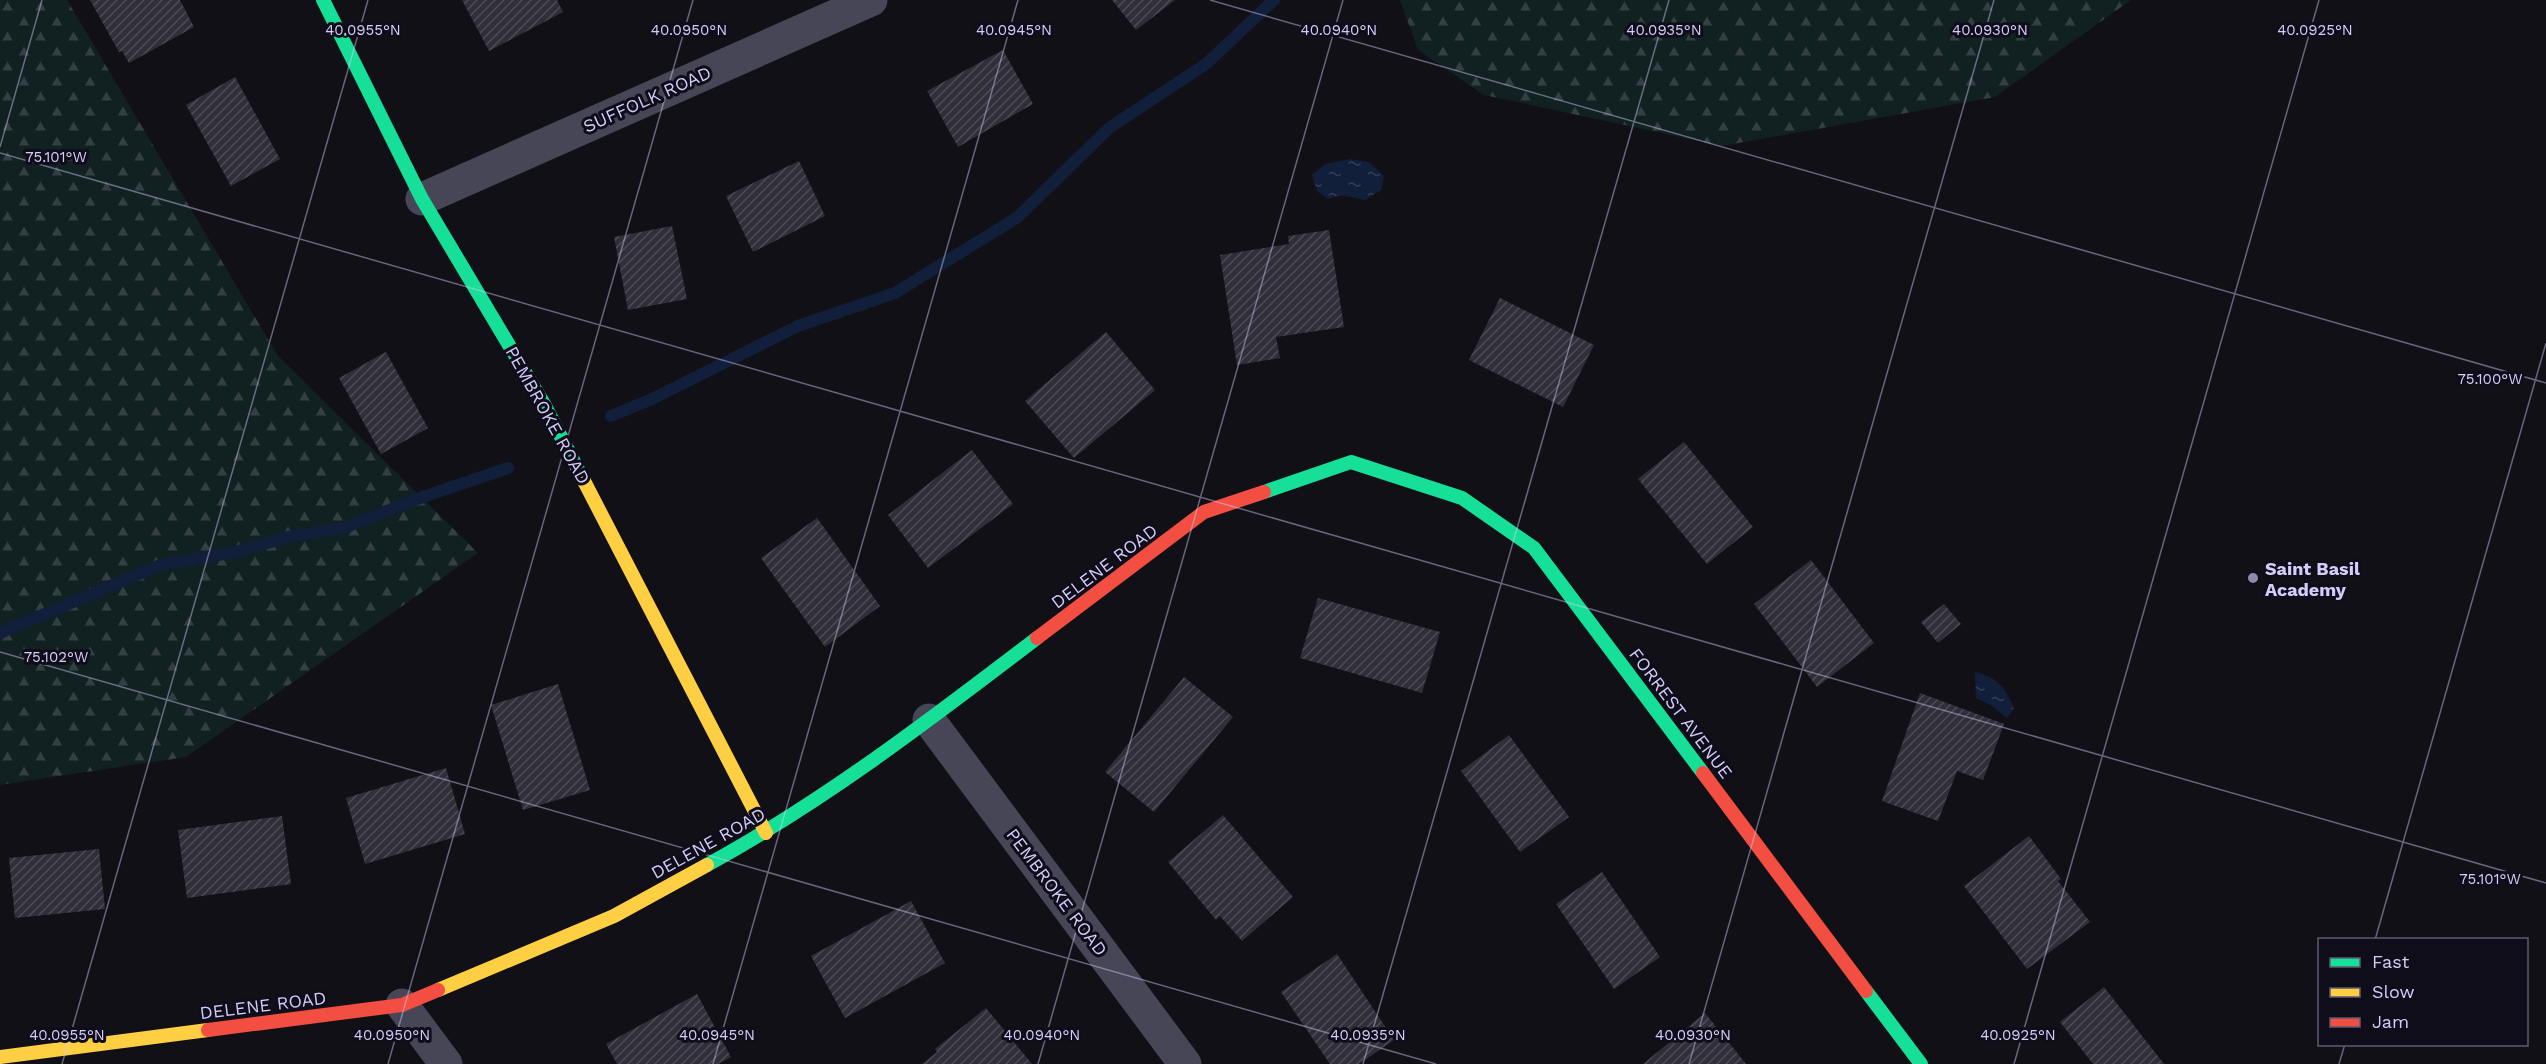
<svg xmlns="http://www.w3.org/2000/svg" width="2546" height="1064" font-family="'Work Sans',sans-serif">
<defs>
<pattern id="forest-firs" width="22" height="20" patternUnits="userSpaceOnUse" patternTransform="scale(1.5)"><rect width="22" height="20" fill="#112021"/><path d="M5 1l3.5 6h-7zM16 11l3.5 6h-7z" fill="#333f42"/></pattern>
<pattern id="water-ripples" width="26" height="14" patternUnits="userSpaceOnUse" patternTransform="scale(1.5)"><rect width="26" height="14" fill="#121f3a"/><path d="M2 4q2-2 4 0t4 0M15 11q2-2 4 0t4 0" fill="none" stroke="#343e57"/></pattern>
<pattern id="building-hatch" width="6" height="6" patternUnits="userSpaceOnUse" patternTransform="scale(1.5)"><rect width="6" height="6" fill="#302e39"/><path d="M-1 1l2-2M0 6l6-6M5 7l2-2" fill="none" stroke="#4d4b56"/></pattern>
</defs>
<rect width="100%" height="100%" fill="#111017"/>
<!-- forest -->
<g fill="url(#forest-firs)">
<polygon points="0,0 67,0 278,356 478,553 186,757 0,785"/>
<polygon points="1400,0 2131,0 1995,97 1722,146 1484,95 1418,50"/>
</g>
<!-- water -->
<g fill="url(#water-ripples)">
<polygon points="1349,159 1369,162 1384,176 1381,190 1365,200 1341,195 1328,199 1317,191 1312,175 1325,164"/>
<path d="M1975,672C1999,678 2004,687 2014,708L2007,718L1991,705L1976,698Z"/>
</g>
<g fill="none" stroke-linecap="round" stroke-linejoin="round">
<!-- stream -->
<g stroke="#121f3a" stroke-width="12">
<polyline points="611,416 652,399 798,326 895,293 1018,217 1109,128 1206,64 1274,0"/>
<polyline points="0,633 160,565 235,552 292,536 344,528 417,499 508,468"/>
</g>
</g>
<!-- building -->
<g fill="url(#building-hatch)">
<polygon points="90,0 180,0 194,27 129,63 122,51 119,52"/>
<polygon points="462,0 557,0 563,12 489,51"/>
<polygon points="1112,0 1175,0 1136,30"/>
<polygon points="1003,50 1033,104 958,147 927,91"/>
<polygon points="235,77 280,159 231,186 186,105"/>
<polygon points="799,161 825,216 753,252 726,196"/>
<polygon points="672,226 687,299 628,310 614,237"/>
<polygon points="1329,230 1344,327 1276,337 1280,358 1237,365 1220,255 1289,244 1288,236"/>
<polygon points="1500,298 1594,345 1563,407 1469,360"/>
<polygon points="1106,332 1155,390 1074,458 1025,401"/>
<polygon points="386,352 428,428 381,454 339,378"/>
<polygon points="1684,442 1753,527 1707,564 1638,479"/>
<polygon points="972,450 1013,504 928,568 888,515"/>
<polygon points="817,518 880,606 825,647 761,558"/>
<polygon points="1811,560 1874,643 1817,687 1754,604"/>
<polygon points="1318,598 1440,632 1422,693 1300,658"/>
<polygon points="1944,604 1961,624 1938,643 1921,622"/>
<polygon points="1184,677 1233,717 1154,812 1105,772"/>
<polygon points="558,684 590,790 523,810 491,705"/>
<polygon points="1920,693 2004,724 1983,780 1957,771 1938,821 1882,801"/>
<polygon points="1509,735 1569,817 1520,852 1461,771"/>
<polygon points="446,768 465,834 365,864 346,798"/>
<polygon points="1223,815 1293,897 1242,941 1220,916 1216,920 1168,862"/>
<polygon points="282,816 291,884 187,898 178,830"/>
<polygon points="2029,836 2061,879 2058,881 2090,922 2027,969 1964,886"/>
<polygon points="99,849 105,909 15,918 9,858"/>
<polygon points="1602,872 1660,957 1614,989 1556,904"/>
<polygon points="911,901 945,963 845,1018 811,956"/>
<polygon points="1337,954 1394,1040 1359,1064 1330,1064 1281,992"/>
<polygon points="2104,987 2164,1064 2093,1064 2060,1022"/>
<polygon points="697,994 731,1057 718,1064 617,1064 606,1044"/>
<polygon points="986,1008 1032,1064 922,1064 937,1052 935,1049"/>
<polygon points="1705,1013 1746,1064 1643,1064"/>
</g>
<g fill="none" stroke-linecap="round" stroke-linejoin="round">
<!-- street -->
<g stroke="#474657" stroke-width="33">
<polyline points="422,199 871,0"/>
<polyline points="929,720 1185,1064"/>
<polyline points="402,1005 446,1064"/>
</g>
<!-- fast -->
<g stroke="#16e098" stroke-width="14">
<polyline points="323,0 422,199 544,404 584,481"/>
<polyline points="1264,492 1351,462 1462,498 1534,548 1703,773"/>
<path d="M707,865C824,801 931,719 1037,638"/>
<polyline points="1866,991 1921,1064"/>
</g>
<!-- slow -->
<g stroke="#ffcf43" stroke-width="14">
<polyline points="584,481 766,833"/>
<polyline points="438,990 614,916 707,865"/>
<polyline points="0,1057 208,1030"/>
</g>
<!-- jam -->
<g stroke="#f24e42" stroke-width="14">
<polyline points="1037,638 1204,512 1264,492"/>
<polyline points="1703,773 1866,991"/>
<polyline points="208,1030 402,1005 438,990"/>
</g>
</g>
<!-- ticks -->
<path fill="none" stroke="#d4ccf9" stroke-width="1.5" stroke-opacity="0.45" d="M1210,0L2546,383M0,147L42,0M0,153L2546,883M0,652L1436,1064M2375,940L2546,343M62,1064L368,0M388,1064L693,0M713,1064L1018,0M1038,1064L1343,0M1363,1064L1669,0M1689,1064L1994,0M2014,1064L2319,0M2339,1064L2345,1044"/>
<!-- markers -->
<circle fill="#908aaa" stroke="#100d1a" stroke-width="2" cx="2253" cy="578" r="6"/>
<g text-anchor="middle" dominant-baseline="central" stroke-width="6" stroke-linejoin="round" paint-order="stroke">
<!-- street labels -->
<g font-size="18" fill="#d4ccf9" stroke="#100d1a">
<text transform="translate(647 99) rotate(-24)">SUFFOLK ROAD</text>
<text transform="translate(548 415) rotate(61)">PEMBROKE ROAD</text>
<text transform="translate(1104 566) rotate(-37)">DELENE ROAD</text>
<text transform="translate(1681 713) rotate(53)">FORREST AVENUE</text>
<text transform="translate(708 843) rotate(-29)">DELENE ROAD</text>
<text transform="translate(1057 892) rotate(53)">PEMBROKE ROAD</text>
<text transform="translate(263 1005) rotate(-7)">DELENE ROAD</text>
</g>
<!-- poi labels -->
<g font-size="18" font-weight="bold" fill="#d4ccf9" stroke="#100d1a" text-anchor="start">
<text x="2265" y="568">Saint Basil<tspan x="2265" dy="21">Academy</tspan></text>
</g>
</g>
<g font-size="15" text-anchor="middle" fill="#d4ccf9" stroke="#100d1a" stroke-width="6" stroke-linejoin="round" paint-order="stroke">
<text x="363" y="35">40.0955°N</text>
<text x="689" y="35">40.0950°N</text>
<text x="1014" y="35">40.0945°N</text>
<text x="1339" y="35">40.0940°N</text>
<text x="1664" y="35">40.0935°N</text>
<text x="1990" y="35">40.0930°N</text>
<text x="2315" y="35">40.0925°N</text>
<text x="56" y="162">75.101°W</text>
<text x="2490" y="384">75.100°W</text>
<text x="56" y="662">75.102°W</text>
<text x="2490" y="884">75.101°W</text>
<text x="67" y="1040">40.0955°N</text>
<text x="392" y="1040">40.0950°N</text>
<text x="717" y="1040">40.0945°N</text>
<text x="1042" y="1040">40.0940°N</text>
<text x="1368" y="1040">40.0935°N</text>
<text x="1693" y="1040">40.0930°N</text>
<text x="2018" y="1040">40.0925°N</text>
</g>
<!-- legend -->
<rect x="2318" y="938" width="210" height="108" fill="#100d1a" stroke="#5e5973" stroke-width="1.5"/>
<rect x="2330" y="958" width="30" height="9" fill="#16e098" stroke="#5e5973" stroke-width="1.5"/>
<text x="2372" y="968" font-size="18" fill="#d4ccf9">Fast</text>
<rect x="2330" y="988" width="30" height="9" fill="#ffcf43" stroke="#5e5973" stroke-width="1.5"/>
<text x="2372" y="998" font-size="18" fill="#d4ccf9">Slow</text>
<rect x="2330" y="1018" width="30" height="9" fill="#f24e42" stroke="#5e5973" stroke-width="1.5"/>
<text x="2372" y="1028" font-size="18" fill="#d4ccf9">Jam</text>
</svg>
